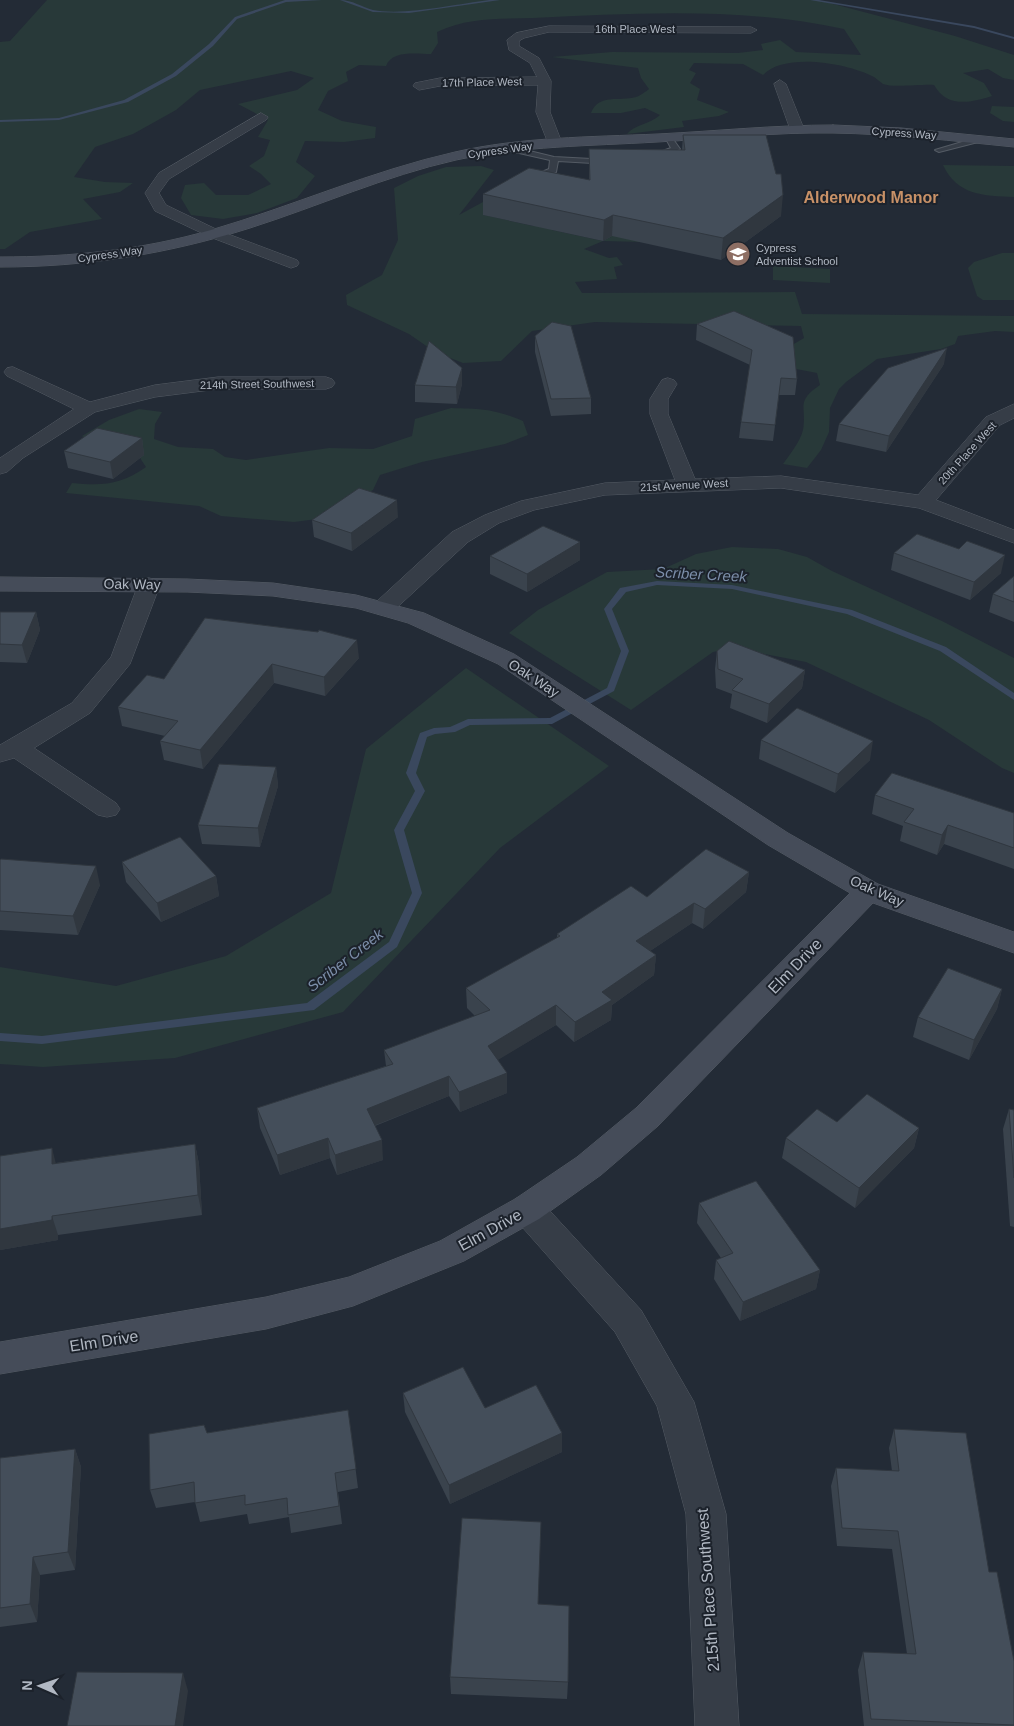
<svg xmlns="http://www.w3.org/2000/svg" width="1014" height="1726" font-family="Helvetica,sans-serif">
<rect width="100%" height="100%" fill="#232b36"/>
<!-- green -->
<g fill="#283939">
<path d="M47,0H818L955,36L1014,55V80L1003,78L988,69L963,73L984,83L992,96C970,103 947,108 934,85C922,84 893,88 883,84C880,82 877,79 874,77C848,63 784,52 763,75L743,64L694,63L689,70L696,73L690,83L700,89L697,100L729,112L719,116L682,121L684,127L627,134C635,124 649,125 660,115L645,108L621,113H591C599,93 619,102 636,97C640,96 645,92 649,89L641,78L638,68L552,57L612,52L738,53L763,50L761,44L780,40L796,52L861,55L844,29C742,7 637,13 533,18C500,19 468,17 437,32L438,43L431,54C416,54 392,50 386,66L359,65L346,72L348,81L328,91L318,110L342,121L376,127L375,138L344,142L305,141L296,162L315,176L297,198L257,213L223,219L191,215L181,198L185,185L204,183L216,195H248L271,184L261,174L249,166L264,156L270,140L258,137L268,120L238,104L297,90L314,78L291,71L200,90L176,110L133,134L95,147L74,177L105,182L133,183L120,192L83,199L102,219L30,232L5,249H0V42L10,41Z"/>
<polygon points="992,106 1014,107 1014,122 1003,121 990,113"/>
<path d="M943,165L1014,166V197C983,196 957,195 943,165Z"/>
<path d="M481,166L494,170L459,215L494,196L484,215L533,226L547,218L552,230L603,241L643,215L642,242L603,241L584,249L609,258L617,257L623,265L614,267L617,279L575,282L582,293L795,292L802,314L1014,316V332L995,331L958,336L955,344L941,349L877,359L846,382L839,389L830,408L829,432L821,450L807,468L783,464C790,454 800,442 803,430C807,406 795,402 820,385L817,373L791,368L777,354L804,338L801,326L595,322L532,331L501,361L463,363L435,352L409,334L347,305L346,295L382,275L398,240L394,188L418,176L446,167Z"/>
<polygon points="1002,253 1014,253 1014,300 983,300 977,296 968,268 974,262"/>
<polygon points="773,266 830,269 830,283 773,280"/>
<path d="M451,408C483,409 494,409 523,421L528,435L505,444L422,462L380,475L373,490L325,518L294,522L221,516L199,506L66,493L72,483C102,486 121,485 146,467L136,452L93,445L82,436L109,420L139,409L162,412L155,424L154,439L178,447L213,449L225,457L246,460L329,448L373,449L412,436L415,419Z"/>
<polygon points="732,547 778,549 807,557 832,571 942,621 1014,658 1014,773 1002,768 929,720 806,662 733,648 713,652 631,710 509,633 538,610 607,572 663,569 696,554"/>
<polygon points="466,668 609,766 500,848 343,1012 175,1058 43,1067 0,1064 0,967 116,986 226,956 331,893 366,749"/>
</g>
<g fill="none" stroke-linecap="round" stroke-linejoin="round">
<!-- stream -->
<g fill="#3a485e" fill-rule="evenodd">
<polygon points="285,0 322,0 286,2 237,19 213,46 176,76 128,102 59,120 0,122 0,120 59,118 124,100 172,74 209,44 235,17"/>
<path d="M340,0C352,0 362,7 373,10C405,16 456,4 489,0H500L409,13L373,12Z"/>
<polygon points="810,0 819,0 974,26 1014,37 1014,39 974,28"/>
<polygon points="657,581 732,585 852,610 946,647 1014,693 1014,700 940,651 847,614 732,589 657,585 626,592 612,609 629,651 614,691 552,724 470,725 455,732 435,734 427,737 416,773 425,791 404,830 422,893 397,947 314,1010 42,1044 0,1041 0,1033 42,1036 307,1003 389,942 412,893 394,830 415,791 406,773 420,733 434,728 450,727 468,719 550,718 607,688 621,651 604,609 620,588"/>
</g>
<defs>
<g id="lane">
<polygon points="664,135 670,135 680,149 654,158 654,154 671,148"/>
<polygon points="979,137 982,137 982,141 939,152 935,150"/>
<polygon points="509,146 554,157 610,160 614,162 610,164 558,161 556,172 531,182 528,182 528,178 549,169 550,160 506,150 505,148"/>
</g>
<g id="street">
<polygon points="549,26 751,27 757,30 751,33 549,32 524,38 519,41 519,46 539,58 551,81 550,112 562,143 555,147 548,143 536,112 538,85 440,86 419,90 413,86 415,83 440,78 537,77 530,63 509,50 507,40 516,33"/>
<polygon points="780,80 786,84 804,129 802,132 797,133 790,129 774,84"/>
<polygon points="261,113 268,117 266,120 169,179 159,193 166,205 220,231 297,260 299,263 297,266 291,268 210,237 155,211 145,193 159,173"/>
<polygon points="13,367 90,402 155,385 218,377 326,377 332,379 335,383 332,387 326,389 218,389 155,397 95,412 23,458 7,472 0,474 0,458 74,409 7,376 4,372 7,368"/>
<polygon points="668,378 674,380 677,384 668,399 668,414 695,479 781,476 918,495 986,417 1014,404 1014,418 1000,425 936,500 1014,530 1014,543 919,508 781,488 605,495 534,510 499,523 468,542 391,613 383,615 375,613 372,608 375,603 452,532 485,515 521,501 605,483 675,480 650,414 650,399 662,380"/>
<polygon points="149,578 157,580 160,585 130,664 90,713 34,748 116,803 120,809 116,815 107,817 98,815 14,758 0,762 0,745 72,703 111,657 138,585 141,580"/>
<polygon points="527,1195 539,1199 641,1310 694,1402 726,1514 739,1726 695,1726 686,1514 657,1406 615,1332 515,1219 510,1209 515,1199"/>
</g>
<g id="secondary">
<path d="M833,125L901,128L1014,139V147C954,141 894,134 833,133C774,132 716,139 657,142C590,146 522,146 456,160C385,176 319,206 250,228C168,254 86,267 0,267V257C71,257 142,250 211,230C293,206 371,171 455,152C521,137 590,137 658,134C717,131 775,125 833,125Z"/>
<polygon points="0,577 187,579 273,583 356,595 424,613 514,654 788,833 878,884 1014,932 1014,953 873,903 658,1126 601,1175 539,1219 464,1261 353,1306 266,1329 0,1374 0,1342 266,1297 349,1277 440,1241 515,1199 577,1157 636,1108 850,893 768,845 498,664 408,623 356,608 273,596 187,592 0,591"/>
</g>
</defs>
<!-- lane casing -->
<use href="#lane" stroke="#545b64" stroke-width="2"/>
<!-- street casing -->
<use href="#street" stroke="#545b64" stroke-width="1"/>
<!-- secondary casing -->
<use href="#secondary" stroke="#545b64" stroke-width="1"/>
<!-- lane -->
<use href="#lane" fill="#363d47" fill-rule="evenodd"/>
<!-- street -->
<use href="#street" fill="#363d47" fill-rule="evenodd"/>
<!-- secondary -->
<use href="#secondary" fill="#454c59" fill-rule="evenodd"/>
</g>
<!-- wall -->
<g fill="#3a434d">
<polygon points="683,135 781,216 721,260 612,236 603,241 483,215 483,194 589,180 589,149 682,150"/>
<polygon points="734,311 797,379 795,395 779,395 773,441 739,438 741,422 750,365 696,340 697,324"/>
<polygon points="535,336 591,398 591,414 551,416 535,352"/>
<polygon points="944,364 886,452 836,441 839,424"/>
<polygon points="462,368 462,384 457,404 415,402 415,385"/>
<polygon points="142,438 144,455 113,479 68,468 64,451"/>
<polygon points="398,517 352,551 314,537 312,520"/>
<polygon points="580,542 580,560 527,592 490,574 490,556"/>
<polygon points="894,553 1001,573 970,600 891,570"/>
<polygon points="1014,576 1014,622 989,612 993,594"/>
<polygon points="0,612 36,612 40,630 27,663 0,662"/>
<polygon points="205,618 359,658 325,696 274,683 203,769 164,760 160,741 165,736 122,726 118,707 164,679"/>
<polygon points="717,651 805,670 802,688 767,723 730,708 732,694 716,688 715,669"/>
<polygon points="761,740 870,760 835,793 759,759"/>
<polygon points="276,767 278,786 260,847 202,844 198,825"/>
<polygon points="875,795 1014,813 1014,869 944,844 937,855 900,841 903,826 872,814"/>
<polygon points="0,860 100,885 78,935 0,930"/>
<polygon points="122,862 216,876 219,896 161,922 126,882"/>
<polygon points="749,872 746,892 703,929 692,923 650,951 656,955 654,975 612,1005 611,1020 574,1042 556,1025 497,1060 507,1093 460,1112 449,1096 375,1126 383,1160 337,1175 330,1158 280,1175 260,1128 257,1108 386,1066 384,1050 475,1016 467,1008 466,988 557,938 557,934 647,897"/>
<polygon points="1002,989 997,1009 969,1060 913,1037 918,1017"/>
<polygon points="1009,1109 1014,1110 1014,1227 1010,1226 1003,1129"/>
<polygon points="837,1122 919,1128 914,1148 855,1208 782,1158 786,1138"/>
<polygon points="195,1144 199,1164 202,1215 58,1235 58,1240 0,1250 0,1156 56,1163"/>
<polygon points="699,1203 820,1270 816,1289 740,1321 714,1279 716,1260 721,1258 697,1223"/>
<polygon points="403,1393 485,1408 562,1433 562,1452 450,1504 405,1412"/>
<polygon points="348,1410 358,1488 338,1492 342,1524 291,1533 289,1517 249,1524 247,1514 200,1522 195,1502 156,1508 150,1490 207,1433"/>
<polygon points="894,1429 989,1572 1014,1661 1014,1726 864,1726 858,1670 863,1652 907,1654 892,1549 837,1546 831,1486 836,1468 892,1471 889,1448"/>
<polygon points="75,1449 81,1467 75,1570 40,1575 37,1622 0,1627 0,1458"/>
<polygon points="538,1604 568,1682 567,1699 451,1694 450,1677"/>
</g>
<!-- shaded-wall -->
<g fill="#30373f">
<polygon points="783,195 781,216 721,260 723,238"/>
<polygon points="613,215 612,236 603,241 604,220"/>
<polygon points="947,348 944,364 886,452 889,436"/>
<polygon points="462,368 462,384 457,404 456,387"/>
<polygon points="142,438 144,455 113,479 110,462"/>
<polygon points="397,500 398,517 352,551 351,533"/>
<polygon points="580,542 580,560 527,592 527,574"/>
<polygon points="1005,555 1001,573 970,600 974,582"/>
<polygon points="36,612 40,630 27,663 22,645"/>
<polygon points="357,640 359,658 325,696 324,677"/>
<polygon points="272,664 274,683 203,769 200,750"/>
<polygon points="805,670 802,688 767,723 769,704"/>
<polygon points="873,741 870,760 835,793 838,774"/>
<polygon points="276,767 278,786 260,847 258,828"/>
<polygon points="948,825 944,844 937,855 942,835"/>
<polygon points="96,866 100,885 78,935 73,916"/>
<polygon points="749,872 746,892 703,929 705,909"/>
<polygon points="216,876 219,896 161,922 157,903"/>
<polygon points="694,903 692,923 635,961 636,941"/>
<polygon points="656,955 654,975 612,1005 611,1020 574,1042 575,1022 602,992"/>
<polygon points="1002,989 997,1009 969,1060 974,1040"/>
<polygon points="556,1005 556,1025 488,1066 488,1046"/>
<polygon points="507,1073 507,1093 460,1112 459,1092"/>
<polygon points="449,1076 449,1096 368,1128 367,1109"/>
<polygon points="919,1128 914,1148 855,1208 859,1188"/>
<polygon points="328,1138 330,1158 280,1175 277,1155"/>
<polygon points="382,1140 383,1160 337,1175 335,1155"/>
<polygon points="195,1144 199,1164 202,1215 198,1195"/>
<polygon points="52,1148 57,1168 52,1164"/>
<polygon points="52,1216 58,1235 58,1240 0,1250 0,1229"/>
<polygon points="820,1270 816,1289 740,1321 743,1302"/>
<polygon points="562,1433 562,1452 450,1504 449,1485"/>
<polygon points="75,1449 81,1467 75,1570 68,1552"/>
<polygon points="33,1557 40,1575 37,1622 30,1604"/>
<polygon points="183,1673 188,1691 183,1726 175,1726"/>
</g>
<!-- building -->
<g fill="#444e5a" stroke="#30373f">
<polygon points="683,135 766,135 776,174 781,174 783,195 723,238 613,215 604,220 483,194 529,168 590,180 589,149 685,150"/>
<polygon points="734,311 793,337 797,379 781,378 775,425 741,422 752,350 697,324"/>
<polygon points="552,322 571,326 591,398 551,399 535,336"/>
<polygon points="429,341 462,368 456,387 415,385"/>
<polygon points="947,348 889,436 839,424 888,368"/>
<polygon points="97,428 142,438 110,462 64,451"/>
<polygon points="359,488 397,500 351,533 312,520"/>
<polygon points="543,526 580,542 527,574 490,556"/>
<polygon points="917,534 959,549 967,541 1005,555 974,582 894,553"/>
<polygon points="1014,576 1014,602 993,594"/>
<polygon points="0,612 36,612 22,645 0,644"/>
<polygon points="205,618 318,632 319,630 357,640 324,677 272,664 200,750 160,741 178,721 118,707 147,675 164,679"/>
<polygon points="729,641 805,670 769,704 732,690 743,679 718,669 717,651"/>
<polygon points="797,708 873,741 838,774 761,740"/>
<polygon points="219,764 276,767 258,828 198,825"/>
<polygon points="892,773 1014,813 1014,848 948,825 942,835 904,822 914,809 875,795"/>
<polygon points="180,837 216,876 157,903 122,862"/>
<polygon points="706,849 749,872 705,909 694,903 636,941 656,955 602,992 612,1000 575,1022 556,1005 488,1046 507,1073 459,1092 449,1076 367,1109 382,1140 335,1155 328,1138 277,1155 257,1108 393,1064 384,1050 490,1010 466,988 560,936 557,934 631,886 647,897"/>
<polygon points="1,859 96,866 73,916 0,911 0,860"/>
<polygon points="948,968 1002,989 974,1040 918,1017"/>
<polygon points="867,1094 919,1128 859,1188 786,1138 817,1109 837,1122"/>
<polygon points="1009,1109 1014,1110 1014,1178"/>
<polygon points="195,1144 198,1195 52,1216 52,1220 0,1229 0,1156 52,1148 52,1164"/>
<polygon points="756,1181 820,1270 743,1302 716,1260 733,1253 699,1203"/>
<polygon points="463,1367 485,1408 536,1385 562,1433 449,1485 403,1393"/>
<polygon points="348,1410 356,1469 335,1473 339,1506 288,1515 287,1498 245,1505 245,1495 195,1503 194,1482 150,1490 149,1434 204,1425 207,1433"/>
<polygon points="894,1429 966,1433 989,1572 997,1572 1014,1661 1014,1725 871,1719 863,1652 916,1654 898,1531 842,1528 836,1468 899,1471"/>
<polygon points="75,1449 68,1552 33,1557 30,1604 0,1608 0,1458"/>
<polygon points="462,1518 541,1522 538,1604 569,1606 568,1682 450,1677"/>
<polygon points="77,1672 183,1673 175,1726 67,1726"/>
</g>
<!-- icons -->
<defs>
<symbol id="school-disc" viewBox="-11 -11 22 22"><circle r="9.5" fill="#8d6e63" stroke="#1c222b"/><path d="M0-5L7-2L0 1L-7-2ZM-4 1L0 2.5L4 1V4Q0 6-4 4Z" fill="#fff"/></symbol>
</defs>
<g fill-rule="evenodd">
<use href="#school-disc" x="724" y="240" width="28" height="28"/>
</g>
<g text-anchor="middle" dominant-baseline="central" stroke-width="4" stroke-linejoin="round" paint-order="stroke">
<!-- far-street labels -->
<g font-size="11" fill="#b1b8c3" stroke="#1c222b">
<text x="635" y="29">16th Place West</text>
<text transform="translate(482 82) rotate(-1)">17th Place West</text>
<text transform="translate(904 133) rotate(4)">Cypress Way</text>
<text transform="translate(500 150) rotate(-8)">Cypress Way</text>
<text transform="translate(110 254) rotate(-8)">Cypress Way</text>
<text transform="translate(257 384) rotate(-1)">214th Street Southwest</text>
<text transform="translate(967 453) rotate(-48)">20th Place West</text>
<text transform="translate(684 485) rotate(-3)">21st Avenue West</text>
</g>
<!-- far-poi labels -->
<g font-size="11" fill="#b1b8c3" stroke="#1c222b" text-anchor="start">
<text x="756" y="248">Cypress<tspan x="756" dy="13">Adventist School</tspan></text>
</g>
<!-- street labels -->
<g font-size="14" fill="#b1b8c3" stroke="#1c222b">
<text transform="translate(132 584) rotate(1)">Oak Way</text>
<text transform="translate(534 678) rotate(33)">Oak Way</text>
<text transform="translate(877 891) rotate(24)">Oak Way</text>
</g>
<!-- water labels -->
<g font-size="15" font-style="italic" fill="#7c8ea9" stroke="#1c222b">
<text transform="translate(701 574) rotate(3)">Scriber Creek</text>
<text transform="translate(345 960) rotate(-38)">Scriber Creek</text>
</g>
<!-- far-district labels -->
<g font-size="16" font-weight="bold" fill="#c89167" stroke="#1c222b">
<text x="871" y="197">Alderwood Manor</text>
</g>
<!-- near-street labels -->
<g font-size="16" fill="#b1b8c3" stroke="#1c222b">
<text transform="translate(795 966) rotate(-46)">Elm Drive</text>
<text transform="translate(490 1230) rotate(-29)">Elm Drive</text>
<text transform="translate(104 1341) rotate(-9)">Elm Drive</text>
<text transform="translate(708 1590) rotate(-94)">215th Place Southwest</text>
</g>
</g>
<!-- north arrow -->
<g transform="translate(40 1686) rotate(272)" stroke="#1c222b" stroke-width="4" paint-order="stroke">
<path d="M0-4L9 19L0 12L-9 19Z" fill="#b1b8c3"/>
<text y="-8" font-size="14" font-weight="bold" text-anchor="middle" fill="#b1b8c3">N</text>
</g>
</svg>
